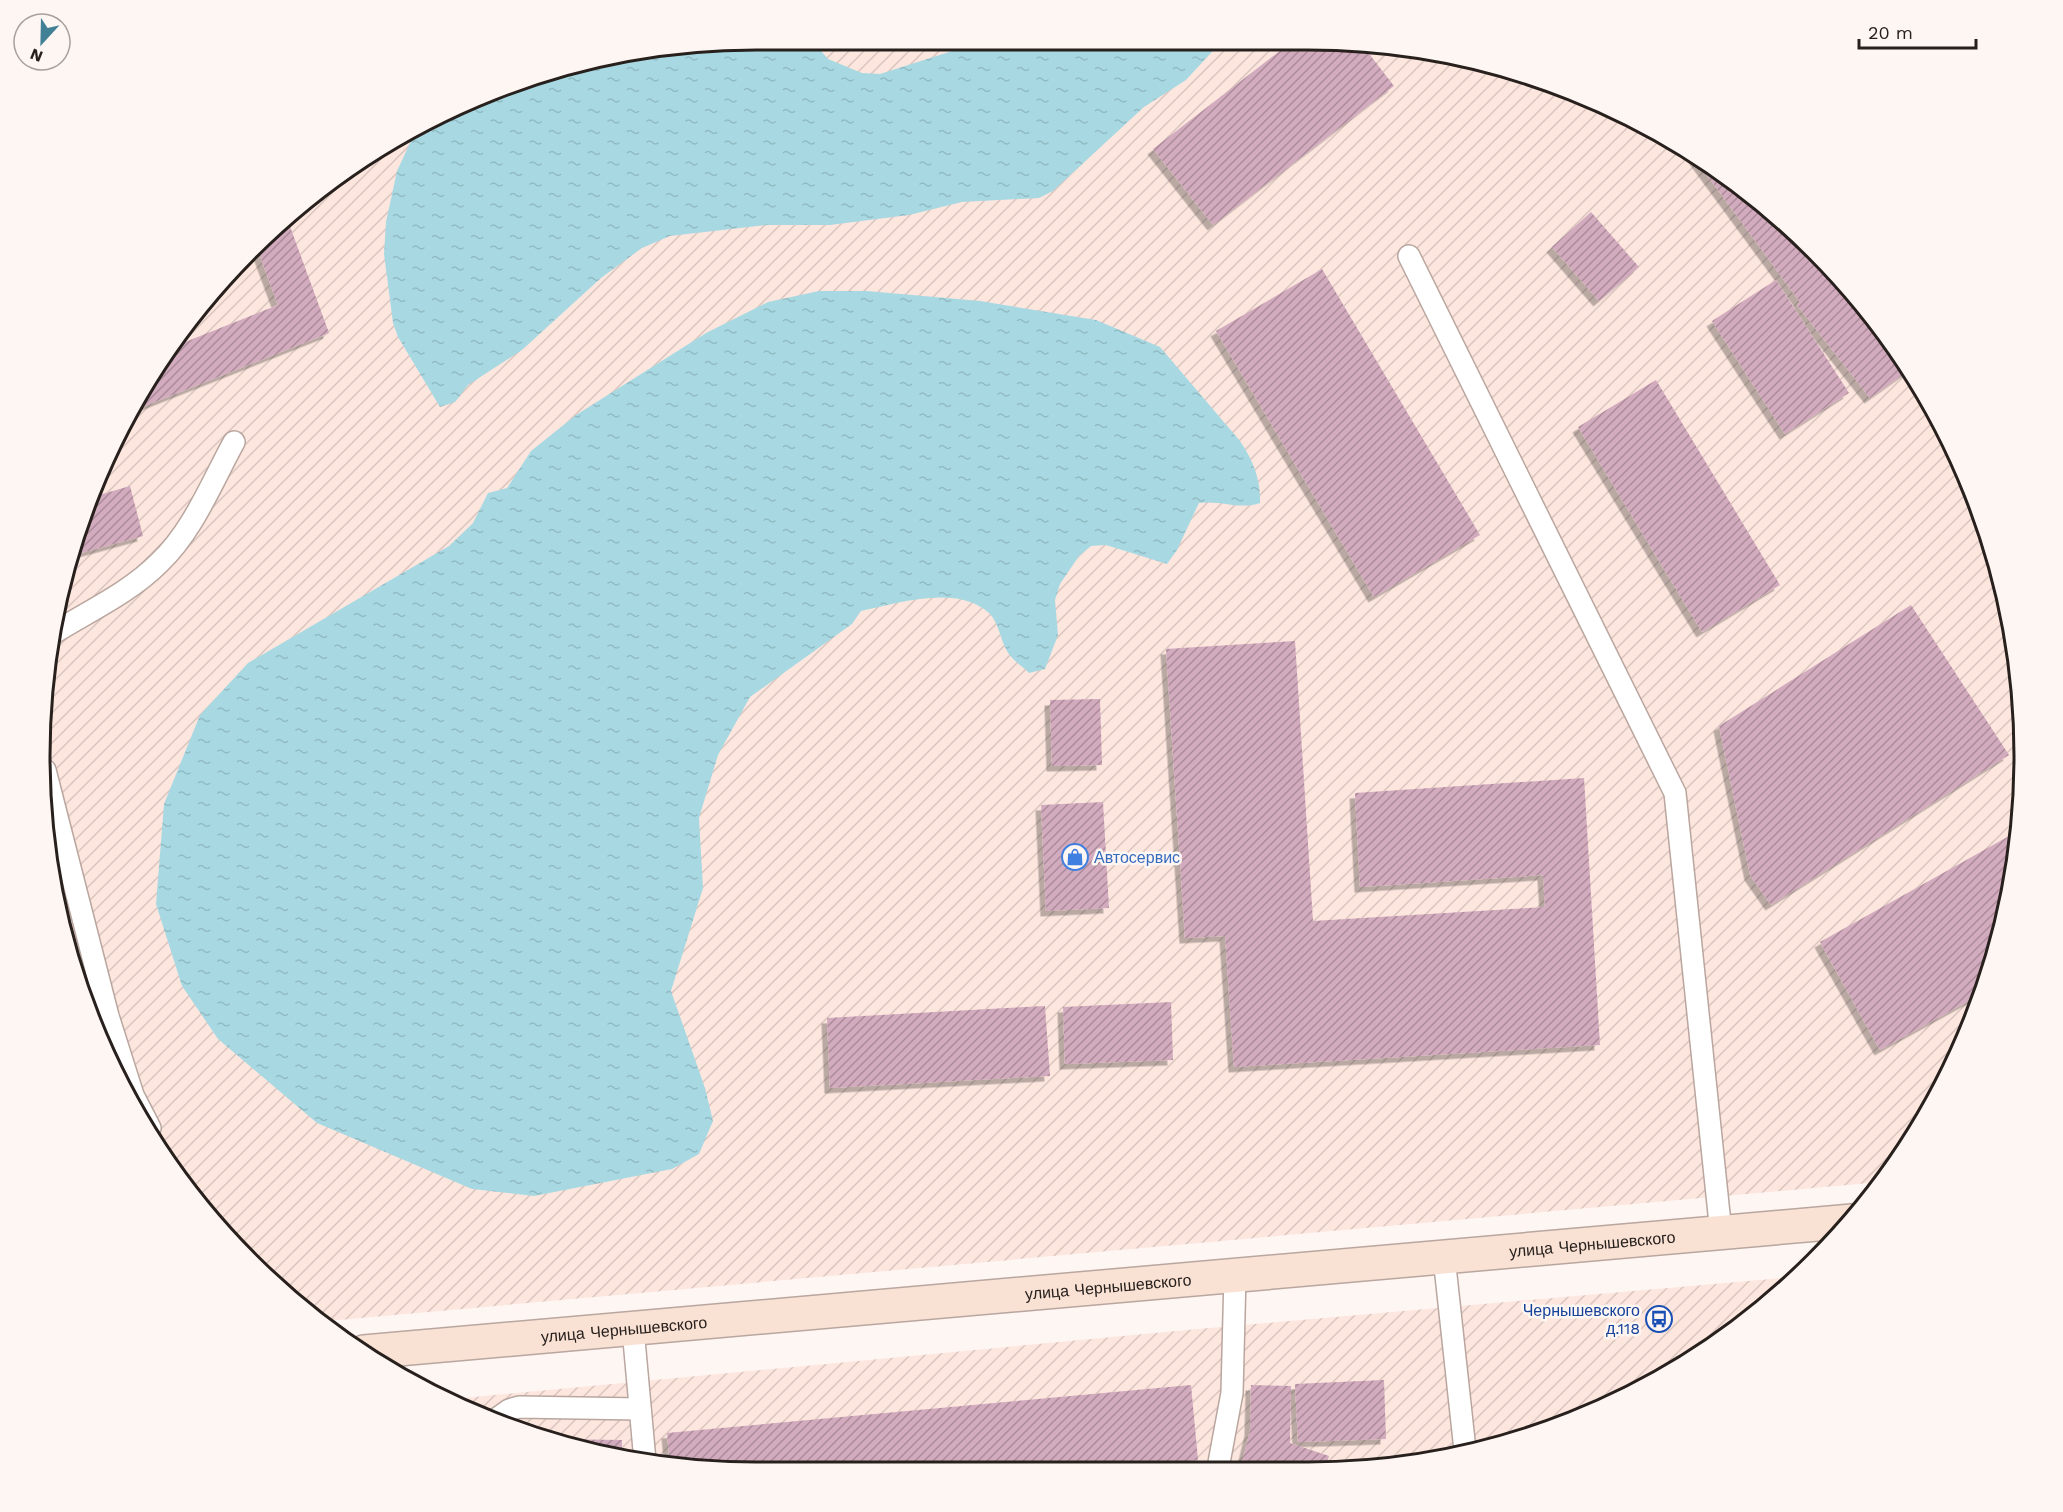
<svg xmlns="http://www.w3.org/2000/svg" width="2063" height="1512" font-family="'Work Sans',sans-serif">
<defs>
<pattern id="industrial-furrows" width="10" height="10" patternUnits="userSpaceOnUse" patternTransform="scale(1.5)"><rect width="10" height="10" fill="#fde6de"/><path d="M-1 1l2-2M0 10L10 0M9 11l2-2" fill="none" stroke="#d9c5be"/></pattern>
<pattern id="water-ripples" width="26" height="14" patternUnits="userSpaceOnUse" patternTransform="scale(1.5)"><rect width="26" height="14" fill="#a8d9e3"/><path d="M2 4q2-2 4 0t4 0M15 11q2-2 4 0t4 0" fill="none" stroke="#91bac2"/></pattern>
<pattern id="building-hatch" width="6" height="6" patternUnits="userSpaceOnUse" patternTransform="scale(1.5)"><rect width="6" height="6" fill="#d3abbe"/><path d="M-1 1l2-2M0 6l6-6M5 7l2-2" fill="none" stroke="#ab8b9a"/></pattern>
<filter id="shadow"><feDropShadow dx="-5.5" dy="5.5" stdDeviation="0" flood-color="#0004"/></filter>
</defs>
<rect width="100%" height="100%" fill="#fef6f3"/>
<!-- industrial -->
<g fill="url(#industrial-furrows)">
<polygon points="756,39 1354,41 1492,63 1582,94 1705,160 1780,217 1876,319 1950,439 1999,570 2022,709 2018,849 1986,986 1928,1114 1880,1182 316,1322 187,1193 93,1030 45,849 45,662 77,526 113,439 217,283 358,160 481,94 570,64"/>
<polygon points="1794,1277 1744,1325 1582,1418 1401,1467 709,1471 570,1448 442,1400 1209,1328"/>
</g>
<!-- water -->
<g fill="url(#water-ripples)">
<polygon points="756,39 811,39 828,59 862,73 880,74 952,51 969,40 1223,40 1186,80 1144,107 1053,191 1039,198 962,202 909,215 830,225 766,225 670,236 642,248 601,278 522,350 468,385 455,402 440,407 398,337 393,323 384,254 386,222 397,171 417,128 481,94 570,64"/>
<path d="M819,291H867L980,301L1096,320L1160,347L1240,441C1253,460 1261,480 1260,503C1240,510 1221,500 1199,503L1177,550L1167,564L1106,545L1091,546L1079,556L1060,584L1055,600L1058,635L1045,669L1029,673C1022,666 1011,659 1007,651C1000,639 999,623 989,613C957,584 898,603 861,611L852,624L750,697L718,755L699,818L703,888L671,991L705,1088L713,1121L699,1154L672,1169L534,1196L472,1189L317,1123L218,1039L182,986L156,904L164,804L200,715L248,663L449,546L473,523L488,493L507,488L531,451L576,415L706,333L768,302Z"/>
</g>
<!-- building -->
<g fill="url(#building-hatch)" filter="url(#shadow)">
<polygon points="1294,40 1360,42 1394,86 1213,225 1153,149"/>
<polygon points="1690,152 1705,160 1780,217 1876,319 1908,371 1870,398 1797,305 1800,302"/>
<polygon points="1591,212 1639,267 1599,301 1552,247"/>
<polygon points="288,221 329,333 132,411 175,346 278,305 257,248"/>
<polygon points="1322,269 1480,535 1374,597 1216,331"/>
<polygon points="1776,280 1849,393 1785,434 1712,321"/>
<polygon points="1656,380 1780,585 1702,632 1578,427"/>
<polygon points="130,486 143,536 70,556 77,526 89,498"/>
<polygon points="1911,605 2009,755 1771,905 1750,875 1719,726"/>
<polygon points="1295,641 1313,921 1545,907 1543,875 1360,887 1355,793 1584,778 1600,1045 1234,1067 1225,936 1185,938 1166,649"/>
<polygon points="1100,699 1102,765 1052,766 1050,700"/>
<polygon points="1103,802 1109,908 1046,911 1041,805"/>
<polygon points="2018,831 2018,849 1983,993 1880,1050 1820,942"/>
<polygon points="1171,1002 1173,1060 1065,1064 1063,1007"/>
<polygon points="1045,1006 1050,1076 830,1088 827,1018"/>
<polygon points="1384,1380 1386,1439 1298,1442 1295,1384"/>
<polygon points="1191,1385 1198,1460 1105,1469 709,1471 670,1465 667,1433"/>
<polygon points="1251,1385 1291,1386 1290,1443 1329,1456 1326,1467 1241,1468 1250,1430"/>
<polygon points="545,1439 622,1440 622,1457 570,1448"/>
</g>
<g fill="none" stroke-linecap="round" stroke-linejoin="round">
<defs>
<g id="service">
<polyline points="1409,256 1675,793 1721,1233"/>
<path d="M52,634C87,612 129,593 159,563C193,531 212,482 234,442"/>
<polyline points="45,770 108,1016 133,1095 150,1128"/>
<polyline points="1444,1257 1465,1450"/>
<polyline points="633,1329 645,1461"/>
<polyline points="495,1420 509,1410 519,1407 640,1409"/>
<polyline points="1218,1468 1232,1393 1235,1275"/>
</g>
<g id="secondary">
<path id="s1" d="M364,1352L1852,1221"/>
</g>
</defs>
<!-- service casing -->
<use href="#service" stroke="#b9a69f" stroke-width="24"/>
<!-- secondary casing -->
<use href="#secondary" stroke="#b9a69f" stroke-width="36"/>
<!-- service -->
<use href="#service" stroke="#fff" stroke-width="21"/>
<!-- secondary -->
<use href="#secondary" stroke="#f9e1d4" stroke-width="33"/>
</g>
<!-- icons -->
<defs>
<symbol id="shop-ring" viewBox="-11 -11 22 22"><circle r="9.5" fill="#fef6f3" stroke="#3f7fe0" stroke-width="1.5"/><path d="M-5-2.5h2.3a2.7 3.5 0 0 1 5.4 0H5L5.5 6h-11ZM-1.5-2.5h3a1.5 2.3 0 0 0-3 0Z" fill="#3f7fe0"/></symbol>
<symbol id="bus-ring" viewBox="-11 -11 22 22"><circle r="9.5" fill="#fef6f3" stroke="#1a4fb4" stroke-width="1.5"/><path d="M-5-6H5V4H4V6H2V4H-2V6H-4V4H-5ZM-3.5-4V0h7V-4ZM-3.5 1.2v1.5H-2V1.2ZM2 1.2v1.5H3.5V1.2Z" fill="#1a4fb4"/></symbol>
</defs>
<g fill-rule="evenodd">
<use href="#shop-ring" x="1060" y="842" width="30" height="30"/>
<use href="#bus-ring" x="1644" y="1304" width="30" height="30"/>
</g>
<g text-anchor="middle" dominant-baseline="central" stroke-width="5" stroke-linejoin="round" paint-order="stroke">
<!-- shop labels -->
<g font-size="16" fill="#366cbe" stroke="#fef6f3" text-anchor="start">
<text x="1094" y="857">Автосервис</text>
</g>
<!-- street labels -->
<g font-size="16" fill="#27201d" stroke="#fef6f3">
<text stroke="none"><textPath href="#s1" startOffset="1233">улица Чернышевского</textPath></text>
<text stroke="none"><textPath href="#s1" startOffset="747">улица Чернышевского</textPath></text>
<text stroke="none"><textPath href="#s1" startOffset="261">улица Чернышевского</textPath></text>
</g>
<!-- transit labels -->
<g font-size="16" fill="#164399" stroke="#fef6f3" text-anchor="end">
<text x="1640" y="1310">Чернышевского<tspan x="1640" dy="18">д.118</tspan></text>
</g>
</g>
<!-- crop -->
<path d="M0 0H2063V1512H0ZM756 50H1308A706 706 0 0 1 2014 756V756A706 706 0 0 1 1308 1462H756A706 706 0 0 1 50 756V756A706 706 0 0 1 756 50Z" fill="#fef6f3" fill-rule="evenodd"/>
<path fill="none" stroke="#27201d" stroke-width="3" d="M756 50H1308A706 706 0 0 1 2014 756V756A706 706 0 0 1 1308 1462H756A706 706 0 0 1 50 756V756A706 706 0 0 1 756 50Z"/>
<!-- north arrow -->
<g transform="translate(42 42) rotate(202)"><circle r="28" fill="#fef6f3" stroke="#a8a09d" stroke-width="1.5"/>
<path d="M0-4.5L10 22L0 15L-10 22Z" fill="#428096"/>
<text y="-9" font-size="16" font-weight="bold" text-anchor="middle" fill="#27201d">N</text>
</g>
<!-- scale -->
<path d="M1859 39v9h117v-9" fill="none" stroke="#27201d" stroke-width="3"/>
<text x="1868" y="39" font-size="18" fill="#27201d" stroke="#fef6f3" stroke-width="4.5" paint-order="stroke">20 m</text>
</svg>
